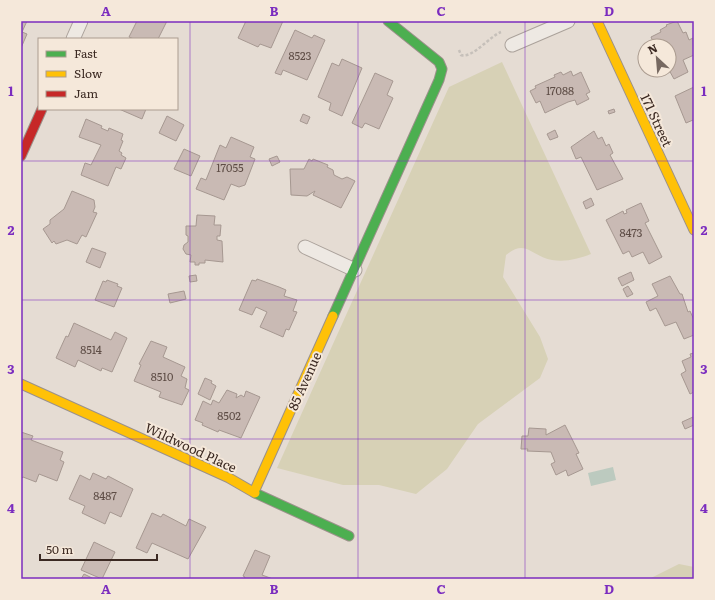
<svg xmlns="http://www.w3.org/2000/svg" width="715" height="600" font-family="Literata,serif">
<rect width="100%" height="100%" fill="#e5dcd3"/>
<!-- green -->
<g fill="#d7d1b6">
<path d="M502,62L591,254C578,259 566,262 552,260C532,257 526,238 506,255L503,277L540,337L548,359L540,378L478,424L447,469L416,494L379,485H343L277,468L449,87Z"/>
<polygon points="679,564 694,567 694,579 649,579"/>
</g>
<!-- water -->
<polygon fill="#bccabf" points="613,467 616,480 591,486 588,473"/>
<!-- building -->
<g fill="#c9bab4" stroke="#a69891">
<polygon points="21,21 27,21 22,32 27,34 21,48"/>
<polygon points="137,21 167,21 158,39 134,39 129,37"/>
<polygon points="246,21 283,21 271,48 260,44 258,47 238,38"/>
<polygon points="677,21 683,33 686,32 689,40 693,38 694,55 683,60 688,72 674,79 669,70 669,46 655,46 651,37 661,32 660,30 667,26 666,25"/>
<polygon points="295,30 312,38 314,35 325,40 307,80 283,70 281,75 275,73"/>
<polygon points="342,59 362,68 342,116 329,110 331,103 318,97 332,63 339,66"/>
<polygon points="571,71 573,76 581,72 590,92 586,94 589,99 577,105 575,100 568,102 545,113 540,101 536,103 530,91 536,88 535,86 555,77 554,75 561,72 563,75"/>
<polygon points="375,73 393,81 387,95 393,98 379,129 365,123 362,128 352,123"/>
<polygon points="694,87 694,123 693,120 686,123 675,96"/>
<polygon points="119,109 146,109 142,119"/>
<polygon points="614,109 615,112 609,114 608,111"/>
<polygon points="303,114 310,117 307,124 300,121"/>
<polygon points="167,116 184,125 176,141 159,133"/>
<polygon points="86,119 102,126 101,128 108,131 109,128 123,134 121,140 123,141 119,151 122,153 121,155 126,158 121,169 116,167 108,186 81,175 85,163 91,165 101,145 79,137"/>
<polygon points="555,130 558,137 550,140 547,134"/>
<polygon points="594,131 598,139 602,137 606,146 609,144 613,153 610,155 623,179 597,190 581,157 576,159 571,147"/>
<polygon points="231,137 254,147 250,157 255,159 245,185 239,187 231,184 224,200 196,189 201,178 206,180 220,145 226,148"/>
<polygon points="184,149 200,156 191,176 174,169"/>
<polygon points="277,156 280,162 272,166 269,159"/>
<polygon points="309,159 312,161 313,159 328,165 327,167 333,170 334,175 342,179 347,177 355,181 341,208 313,195 315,191 307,196 291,195 290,169 304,169"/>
<polygon points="72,191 94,200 95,207 93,212 97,213 86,237 82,235 77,244 67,240 56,244 54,241 52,243 43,229 50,224 50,220 64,209"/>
<polygon points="591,198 594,205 586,209 583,202"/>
<polygon points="641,203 649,221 645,223 662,257 649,264 643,252 632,257 629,251 623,254 606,220 623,211 624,214 627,213 626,210"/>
<polygon points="197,215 215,216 214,225 221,225 220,236 217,236 217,240 222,241 223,262 205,260 205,263 199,263 199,265 195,265 195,262 190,262 191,255 186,254 183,249 184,245 188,242 188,236 186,235 186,226 196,226"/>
<polygon points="92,248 106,253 100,268 86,262"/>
<polygon points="631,272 634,280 622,286 618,278"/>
<polygon points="196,275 197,281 190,282 189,276"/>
<polygon points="670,276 680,294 682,294 688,312 690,311 694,320 694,335 684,339 676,322 665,326 656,308 650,311 646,302 658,296 652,284"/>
<polygon points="257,279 279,287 286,290 284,296 297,300 293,311 297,312 289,330 286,329 283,337 260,327 267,312 256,307 252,315 239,310 252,280 256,281"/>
<polygon points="107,280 118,284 117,286 122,288 114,307 95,300 103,281 106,282"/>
<polygon points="628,286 633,294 627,297 623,289"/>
<polygon points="184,291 186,299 170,303 168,294"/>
<polygon points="74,323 111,340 115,332 127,338 112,372 102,368 101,371 78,360 75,367 56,358 66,336 68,337"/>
<polygon points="151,341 167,347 163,357 185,367 181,376 187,379 185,388 189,390 182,405 159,397 161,392 134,381 141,365 139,364"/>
<polygon points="694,353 694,392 690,394 681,374 686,371 682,361 691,357 690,354"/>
<polygon points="205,378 212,381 211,383 216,386 210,400 198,394"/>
<polygon points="227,390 237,394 236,398 241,395 244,397 246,391 260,397 241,438 219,430 218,432 202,425 203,423 195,420 203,401 211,405 213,400 219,403"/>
<polygon points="693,417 694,425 685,429 682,422"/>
<polygon points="565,425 579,453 576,454 583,469 568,476 566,470 556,475 551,464 555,462 551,452 527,451 528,449 521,449 522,436 528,436 529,428 546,429 546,435"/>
<polygon points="21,432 33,436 31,440 63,452 60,460 64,462 57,481 39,474 36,482 23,477 21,479"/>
<polygon points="93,473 106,479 108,476 133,489 121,517 110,512 105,524 82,513 85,506 69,499 80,475 90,480"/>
<polygon points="152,513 161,517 163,514 186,526 189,519 206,527 188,559 152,543 147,553 136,548"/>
<polygon points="94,542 115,552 102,579 81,570"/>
<polygon points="255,550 270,556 262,575 273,579 244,579 245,577 243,576"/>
<polygon points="84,574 94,579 81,579"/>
</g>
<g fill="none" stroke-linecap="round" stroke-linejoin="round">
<defs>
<g id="street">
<polyline points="73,39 81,21"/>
<polyline points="512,45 568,21"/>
<polyline points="305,247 355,270"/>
</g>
<g id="fast">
<polyline points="333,316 439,80 442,69 439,62 388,21"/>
<polyline points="255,493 349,536"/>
</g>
<g id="slow">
<polyline points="597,21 694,230"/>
<polyline points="21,384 229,478 255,493"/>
<polyline points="254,492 333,316"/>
</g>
<polyline id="jam" points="21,156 42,109"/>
</defs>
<!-- street casing -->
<use href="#street" stroke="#aba29b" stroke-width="15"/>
<!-- fast casing -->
<use href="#fast" stroke="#9b918a" stroke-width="11"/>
<!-- slow casing -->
<use href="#slow" stroke="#9b918a" stroke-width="11"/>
<!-- jam casing -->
<use href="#jam" stroke="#9b918a" stroke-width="11"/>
<!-- path -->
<path stroke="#c6c0ba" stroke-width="2.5" stroke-dasharray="3 2" stroke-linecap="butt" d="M459,50L461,55C472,59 490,36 501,32"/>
<!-- street -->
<use href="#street" stroke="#eee9e3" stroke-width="13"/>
<!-- fast -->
<use href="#fast" stroke="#4caf50" stroke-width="9"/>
<!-- slow -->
<use href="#slow" stroke="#ffc107" stroke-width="9"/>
<!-- jam -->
<use href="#jam" stroke="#c62828" stroke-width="9"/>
</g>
<!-- grid -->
<path fill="none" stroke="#7b2cbf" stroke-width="1" stroke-opacity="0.55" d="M190,21V579M358,21V579M525,21V579M21,161H694M21,300H694M21,439H694"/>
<g text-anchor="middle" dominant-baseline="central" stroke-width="4" stroke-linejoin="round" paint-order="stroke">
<!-- number labels -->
<g font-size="11" fill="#5e4d46">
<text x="300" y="55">8523</text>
<text x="560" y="90">17088</text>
<text x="230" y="167">17055</text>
<text x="631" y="232">8473</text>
<text x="91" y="349">8514</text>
<text x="162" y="376">8510</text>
<text x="229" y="415">8502</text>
<text x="105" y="495">8487</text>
</g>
<!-- street labels -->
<g font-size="13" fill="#3b2922" stroke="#f5e8da">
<text transform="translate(657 120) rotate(65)">171 Street</text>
<text transform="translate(304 381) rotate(-66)">85 Avenue</text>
<text transform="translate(191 447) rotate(25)">Wildwood Place</text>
</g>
</g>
<!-- border -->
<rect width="715" height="600" fill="none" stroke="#f5e8da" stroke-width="44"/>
<!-- legend -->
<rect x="38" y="38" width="140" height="72" fill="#f5e8da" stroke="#ab9c90"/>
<rect x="46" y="51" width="20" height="6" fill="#4caf50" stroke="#ab9c90"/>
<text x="74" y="58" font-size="12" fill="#3b2922">Fast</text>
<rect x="46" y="71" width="20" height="6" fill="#ffc107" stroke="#ab9c90"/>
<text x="74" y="78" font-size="12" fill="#3b2922">Slow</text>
<rect x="46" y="91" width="20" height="6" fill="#c62828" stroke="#ab9c90"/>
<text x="74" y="98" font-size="12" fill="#3b2922">Jam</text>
<!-- north arrow -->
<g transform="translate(657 58) rotate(334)"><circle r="19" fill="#f5e8da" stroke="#ab9c90"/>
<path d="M0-3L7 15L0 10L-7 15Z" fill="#766860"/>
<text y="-6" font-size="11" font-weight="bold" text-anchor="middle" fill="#3b2922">N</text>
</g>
<!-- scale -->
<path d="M40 554v6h117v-6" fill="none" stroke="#3b2922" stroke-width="2"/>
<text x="46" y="554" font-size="12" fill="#3b2922" stroke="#f5e8da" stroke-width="3" paint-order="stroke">50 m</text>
<rect x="22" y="22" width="671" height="556" fill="none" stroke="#7b2cbf" stroke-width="1.5"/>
<g font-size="13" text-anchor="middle" font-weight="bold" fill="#7b2cbf">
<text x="106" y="16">A</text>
<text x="274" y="16">B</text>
<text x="441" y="16">C</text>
<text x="609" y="16">D</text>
<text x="11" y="96">1</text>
<text x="704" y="96">1</text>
<text x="11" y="235">2</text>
<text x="704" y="235">2</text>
<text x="11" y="374">3</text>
<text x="704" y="374">3</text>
<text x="11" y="513">4</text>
<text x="704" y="513">4</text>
<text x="106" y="594">A</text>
<text x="274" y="594">B</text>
<text x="441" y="594">C</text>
<text x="609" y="594">D</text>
</g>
</svg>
